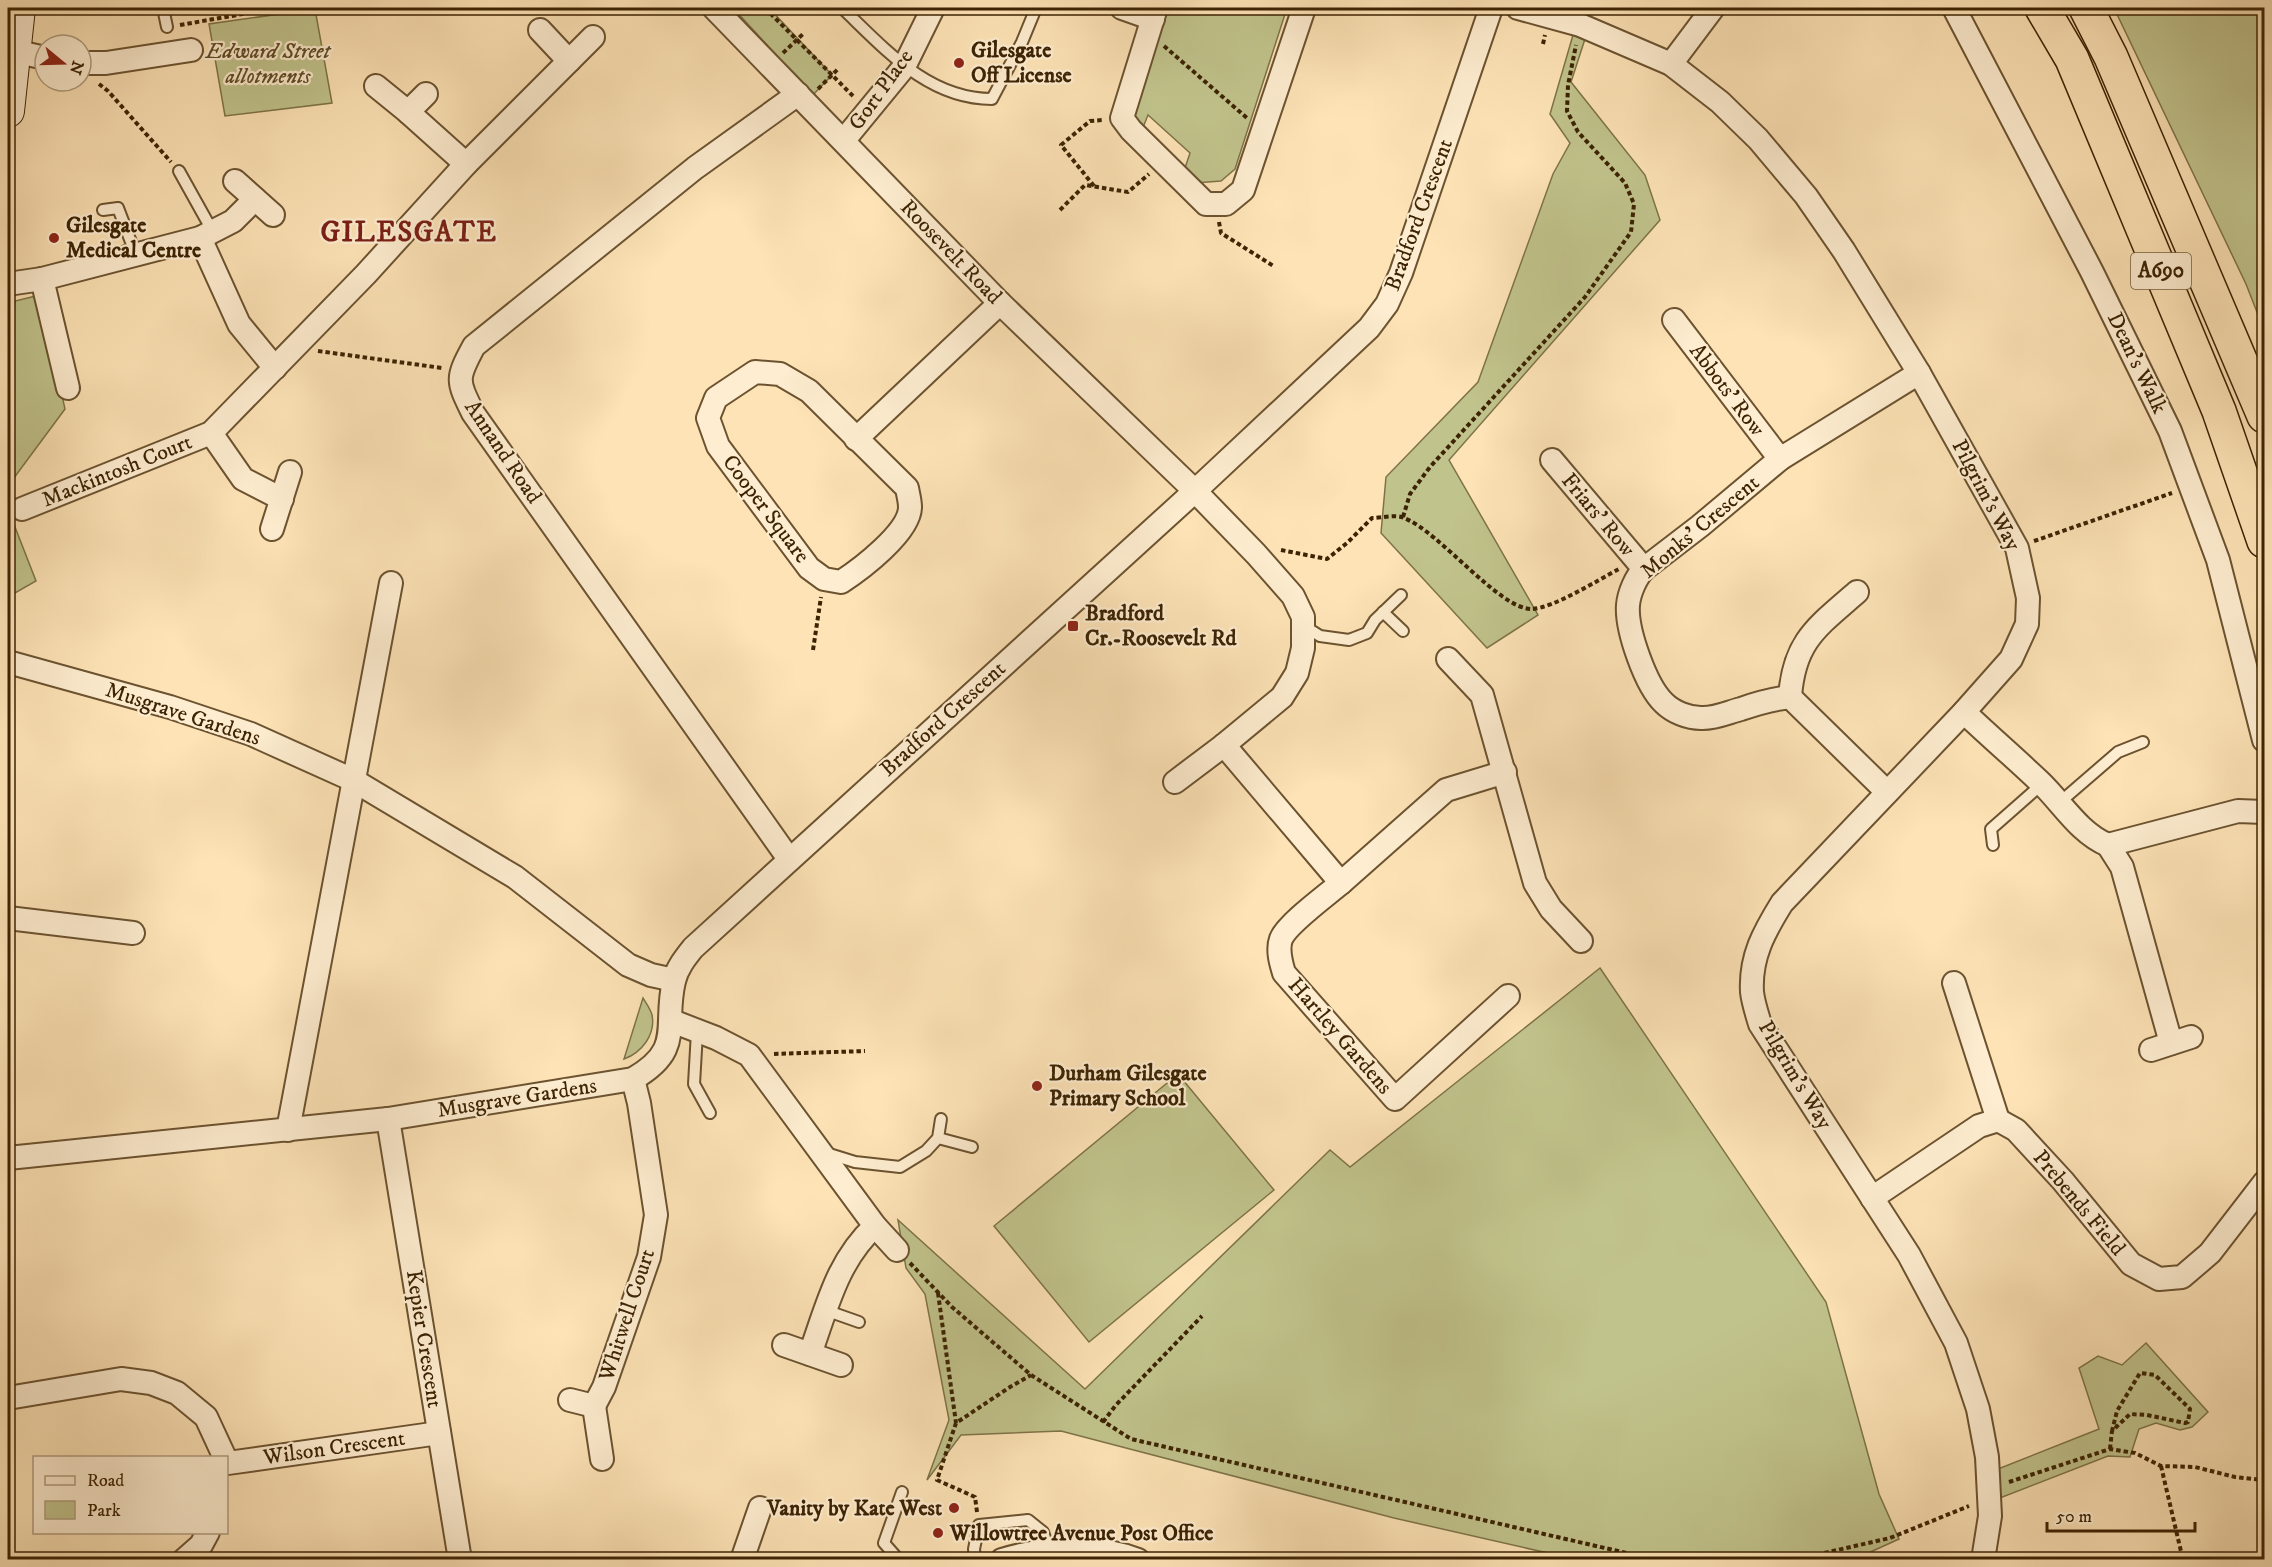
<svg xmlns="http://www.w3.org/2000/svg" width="2272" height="1567" font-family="'IM FELL DW Pica',serif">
<rect width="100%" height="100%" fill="#fde3b6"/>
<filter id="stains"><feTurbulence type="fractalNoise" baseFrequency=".00333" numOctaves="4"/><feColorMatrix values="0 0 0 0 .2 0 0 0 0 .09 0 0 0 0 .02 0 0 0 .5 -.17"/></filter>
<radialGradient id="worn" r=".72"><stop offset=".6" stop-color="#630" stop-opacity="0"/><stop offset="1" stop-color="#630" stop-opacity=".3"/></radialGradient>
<!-- green -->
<g fill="#c1c38c" stroke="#7e7348" stroke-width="1.5">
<polygon points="733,8 769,8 832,75 813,95"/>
<polygon points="1166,8 1287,8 1235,169 1221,181 1195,183 1183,174 1190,153 1148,115 1142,130 1131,119"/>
<polygon points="2114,8 2264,8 2264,330 2246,284"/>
<polygon points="315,9 332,103 225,116 209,24"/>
<polygon points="1573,35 1585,39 1571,82 1645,175 1660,220 1449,460 1538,615 1487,648 1381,533 1386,477 1478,382 1553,174 1570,143 1550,114"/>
<polygon points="40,295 65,409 8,486 8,353 15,301"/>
<polygon points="8,509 36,581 8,597"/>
<polygon points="1600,968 1826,1302 1879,1494 1899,1539 1855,1559 1574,1559 1394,1518 1061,1431 961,1435 927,1480 949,1420 925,1294 906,1268 898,1220 1085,1389 1330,1150 1350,1167"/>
<path d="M643,998C646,1003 651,1010 652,1015C656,1035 641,1053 624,1059Z"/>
<polygon points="1178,1074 1274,1190 1089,1342 994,1226"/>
<polygon points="2146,1343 2208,1412 2192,1427 2180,1430 2156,1423 2139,1429 2130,1457 2108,1456 2000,1498 1998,1469 2099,1429 2079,1368 2098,1356 2122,1365"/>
</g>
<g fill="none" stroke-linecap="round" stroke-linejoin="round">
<defs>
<g id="lane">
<polyline points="163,8 167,27"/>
<path d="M842,8C885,49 928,99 992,99L1022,42L1036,8"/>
<polyline points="179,171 213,232"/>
<polyline points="103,210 118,208 136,255"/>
<polyline points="1383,612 1403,631"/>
<polyline points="1304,626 1320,636 1349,640 1367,633 1375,620 1401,595"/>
<polyline points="2059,803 2118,752 2143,742"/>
<polyline points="1993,845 1991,829 2042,784"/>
<polyline points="697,1032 694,1084 710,1113"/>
<polyline points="938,1138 972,1147"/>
<polyline points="826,1153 855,1162 900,1167 926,1151 938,1138 941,1119"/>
<polyline points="825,1310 859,1322"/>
<polyline points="899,1560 884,1543 902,1492"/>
<polyline points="975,1560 974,1549 979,1525 1028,1520 1043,1532 1049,1550"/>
</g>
<g id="street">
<polyline points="714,8 1000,303 1195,491 1256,554 1293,596 1303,617 1303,648 1297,673 1282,697 1224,745 1175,782"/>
<polyline points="1122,8 1153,19"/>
<polyline points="1156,8 1122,118 1131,130 1206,204 1226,204 1243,190 1304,8"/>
<path d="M1518,8L1580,25L1671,64L1720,102L1758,139L1806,196L1844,251L1919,373L2017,548L2028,598L2027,624L2011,659L1964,712L1782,903C1764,932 1750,957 1752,992C1753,1002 1757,1014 1760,1024L1909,1255L1956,1343L1978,1409L1987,1457L1990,1516L1983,1560"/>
<polyline points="1954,8 2092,272 2170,431 2218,560 2264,740"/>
<polyline points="540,30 569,61"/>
<polyline points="14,51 45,58"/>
<polyline points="81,63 106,63 191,50"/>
<polyline points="1671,64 1713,8"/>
<polyline points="376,86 408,112 466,164"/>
<polyline points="408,112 426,94"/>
<polyline points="844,140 904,67 933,8"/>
<polyline points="235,181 273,215"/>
<polyline points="200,238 239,324 275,368"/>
<polyline points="42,279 68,388"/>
<polyline points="8,284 42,279 200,238 233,221 255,199"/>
<polyline points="1674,320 1780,459"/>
<path d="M755,372L780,374L809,391L907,488C908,494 910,501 910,507C910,532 861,569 841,582L824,579L809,568L718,446L708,418L716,398Z"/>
<polyline points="211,433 243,479 282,499"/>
<polyline points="856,439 1000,303"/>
<polyline points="1552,460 1644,569"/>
<polyline points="22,509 211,433 366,274 466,164 593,37"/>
<polyline points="272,529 290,472"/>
<polyline points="1448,659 1482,695 1535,883 1551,909 1581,941"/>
<polyline points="8,662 170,707 251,734 353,780 515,877 628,965 651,975 674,980"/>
<path d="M1790,697C1794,641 1817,627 1857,592"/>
<path d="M1964,712C1989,736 2015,758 2040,782C2062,803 2079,833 2108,845L2238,811L2264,812"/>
<polyline points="1224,745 1341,883 1446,790 1505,772"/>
<path d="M1887,792L1790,697C1773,699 1758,703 1741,709C1729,712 1714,719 1701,718C1688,718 1673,712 1664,703C1646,686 1626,630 1628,605C1629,593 1636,577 1644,569L1700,526L1780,459L1919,373"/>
<polyline points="2108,845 2122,867 2171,1043"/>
<path d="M789,859L473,413C457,380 456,379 474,346L695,168L798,94"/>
<path d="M1341,883C1327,895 1287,924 1281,939C1277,950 1281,963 1284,973L1395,1099L1508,996"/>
<polyline points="8,918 133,933"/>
<polyline points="1954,983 1998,1120"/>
<polyline points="672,1021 716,1038 749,1055 875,1226 897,1250"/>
<polyline points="2151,1050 2191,1037"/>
<polyline points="388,1119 460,1560"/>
<polyline points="288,1130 391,583"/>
<path d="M8,1158L388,1119L633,1079C685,1049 663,1027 674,981C677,968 685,958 693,948L1195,491L1369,328L1387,304L1401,273L1491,8"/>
<polyline points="1872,1198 1979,1126 1998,1120 2016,1130 2063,1181 2131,1264 2159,1279 2182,1277 2210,1253 2264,1183"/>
<polyline points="784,1345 841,1365"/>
<path d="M810,1354C827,1307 837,1261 875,1226"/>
<polyline points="8,1398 121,1379 151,1383 177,1393 206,1417 225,1458"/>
<polyline points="570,1400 594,1406 604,1387 649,1257 656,1215 639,1103 633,1079"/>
<polyline points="594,1406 602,1459"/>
<polyline points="228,1463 439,1433"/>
<polyline points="184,1560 201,1545 208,1532"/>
<polyline points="742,1560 760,1508"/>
<path d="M1002,1560C1045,1547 1095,1544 1138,1560"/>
</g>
<polyline id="secondary" points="8,111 19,8"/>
<g id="highway">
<polyline points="2042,8 2072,59 2219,411 2264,541"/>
<polyline points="2086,8 2111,57 2264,416"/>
</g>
</defs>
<!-- lane casing -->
<use href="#lane" stroke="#6c5330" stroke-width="14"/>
<!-- street casing -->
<use href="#street" stroke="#6c5330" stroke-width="26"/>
<!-- secondary casing -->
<use href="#secondary" stroke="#3c2303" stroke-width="34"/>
<!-- highway casing -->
<use href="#highway" stroke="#3c2303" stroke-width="36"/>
<!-- path -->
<g stroke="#3c2303" stroke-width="4" stroke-dasharray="4.5 3" stroke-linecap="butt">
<polyline points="765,8 853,96"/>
<polyline points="180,25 277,8"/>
<polyline points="1543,44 1545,35"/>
<polyline points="1164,46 1247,118"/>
<polyline points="783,53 804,33"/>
<polyline points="99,84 108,91 171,162"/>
<polyline points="818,89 839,68"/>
<polyline points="1094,186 1061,145 1090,121 1103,120"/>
<polyline points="1060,210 1085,185 1128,192 1149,174"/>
<polyline points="1219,222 1221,233 1275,267"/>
<polyline points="318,351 442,368"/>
<polyline points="1403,517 1410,494 1430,467 1585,297 1631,232 1634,204 1625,183 1578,132 1567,111 1568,85 1576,45"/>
<polyline points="2034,541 2172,493"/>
<path d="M1281,550L1327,559L1347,543L1372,518C1381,518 1396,514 1404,518C1440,532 1498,608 1531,609C1552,609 1598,580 1619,569"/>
<polyline points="813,650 821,597"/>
<polyline points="774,1054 865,1051"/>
<polyline points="910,1263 952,1307 1031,1375 1131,1439 1644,1557 1672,1560"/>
<polyline points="938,1293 956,1423"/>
<polyline points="1103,1422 1116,1405 1202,1316"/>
<polyline points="2110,1449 2112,1431 2130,1414 2147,1415 2185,1423 2188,1422 2190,1409 2155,1375 2140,1373 2117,1411 2112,1431"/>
<polyline points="2161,1466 2183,1560"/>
<polyline points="2009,1482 2110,1449 2135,1453 2161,1466 2195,1467 2235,1477 2264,1480"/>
<polyline points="977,1512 975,1497 937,1480 956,1423 1010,1387 1031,1375"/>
<polyline points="1780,1560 1811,1556 1890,1538 1969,1506"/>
</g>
<!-- lane -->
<use href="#lane" stroke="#feedd0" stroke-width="10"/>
<!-- street -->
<use href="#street" stroke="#feedd0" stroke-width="22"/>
<!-- secondary -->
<use href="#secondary" stroke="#feedd0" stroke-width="32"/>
<!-- highway -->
<use href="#highway" stroke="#fde3b6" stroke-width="33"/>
</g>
<!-- markers -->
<g fill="#8f2418" stroke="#feedd0" stroke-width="2">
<circle cx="959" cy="63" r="6"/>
<circle cx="54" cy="238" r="6"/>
<rect x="1067" y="620" width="12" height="12" rx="3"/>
<circle cx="1037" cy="1086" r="6"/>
<circle cx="954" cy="1508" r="6"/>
<circle cx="938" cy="1533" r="6"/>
</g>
<g text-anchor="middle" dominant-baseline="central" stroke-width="4.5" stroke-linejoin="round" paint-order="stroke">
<!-- shield labels -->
<rect fill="#feedd0" stroke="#766040" stroke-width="1.5" x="2131" y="253" width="60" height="36" rx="4.5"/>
<g font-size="21" font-weight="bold" fill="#3c2303">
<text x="2161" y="271">A690</text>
</g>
<!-- poi labels -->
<g font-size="22" font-weight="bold" fill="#3c2303" stroke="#feedd0" text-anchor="start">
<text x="971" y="50">Gilesgate<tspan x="971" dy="25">Off License</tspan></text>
<text x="66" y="225">Gilesgate<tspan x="66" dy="25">Medical Centre</tspan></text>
<text x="1085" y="613">Bradford<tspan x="1085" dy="25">Cr.-Roosevelt Rd</tspan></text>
<text x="1049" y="1073">Durham Gilesgate<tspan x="1049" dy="25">Primary School</tspan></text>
<text x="942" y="1508" text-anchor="end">Vanity by Kate West</text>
<text x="950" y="1533">Willowtree Avenue Post Office</text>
</g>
<!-- park labels -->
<g font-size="22" font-style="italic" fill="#5d4b25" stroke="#feedd0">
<text x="268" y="51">Edward Street<tspan x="268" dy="25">allotments</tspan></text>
</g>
<!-- street labels -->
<g font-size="22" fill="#3c2303" stroke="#feedd0">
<text transform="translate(881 90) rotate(-54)">Gort Place</text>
<text transform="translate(1419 215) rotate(-70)">Bradford Crescent</text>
<text transform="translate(951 252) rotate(46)">Roosevelt Road</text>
<text transform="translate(2137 363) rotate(64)">Dean's Walk</text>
<text transform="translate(1727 390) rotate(53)">Abbots' Row</text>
<text transform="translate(503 452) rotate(56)">Annand Road</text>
<text transform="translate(117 471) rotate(-22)">Mackintosh Court</text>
<text transform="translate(1986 495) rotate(62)">Pilgrim's Way</text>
<text transform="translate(766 509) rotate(53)">Cooper Square</text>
<text transform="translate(1598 515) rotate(50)">Friars' Row</text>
<text transform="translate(1700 527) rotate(-40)">Monks' Crescent</text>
<text transform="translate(183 714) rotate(18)">Musgrave Gardens</text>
<text transform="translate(943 719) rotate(-42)">Bradford Crescent</text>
<text transform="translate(1340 1036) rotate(49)">Hartley Gardens</text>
<text transform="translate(1795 1075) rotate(59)">Pilgrim's Way</text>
<text transform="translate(517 1098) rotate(-9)">Musgrave Gardens</text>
<text transform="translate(2079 1203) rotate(50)">Prebends Field</text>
<text transform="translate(627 1315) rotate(-72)">Whitwell Court</text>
<text transform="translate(424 1339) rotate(81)">Kepier Crescent</text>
<text transform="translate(334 1448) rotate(-8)">Wilson Crescent</text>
</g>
<!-- district labels -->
<g font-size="28" font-weight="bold" letter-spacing="1.5" fill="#7a1f14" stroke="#feedd0">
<text x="409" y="232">GILESGATE</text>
</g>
</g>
<!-- margin -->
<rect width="2272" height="1567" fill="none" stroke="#fde3b6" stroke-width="30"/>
<rect x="9" y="9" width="2254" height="1549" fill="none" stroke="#3c2303" stroke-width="3"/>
<rect x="15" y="15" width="2242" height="1537" fill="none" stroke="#3c2303" stroke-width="1.5"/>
<!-- legend -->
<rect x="33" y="1456" width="195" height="78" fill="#feedd0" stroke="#b09c7e" stroke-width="1.5"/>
<rect x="45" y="1476" width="30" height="9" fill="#feedd0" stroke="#b09c7e" stroke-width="1.5"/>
<text x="87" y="1486" font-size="18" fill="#3c2303">Road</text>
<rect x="45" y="1501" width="30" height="18" fill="#c1c38c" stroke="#b09c7e" stroke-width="1.5"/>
<text x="87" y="1516" font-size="18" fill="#3c2303">Park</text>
<!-- north arrow -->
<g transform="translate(63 63) rotate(109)"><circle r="28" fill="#feedd0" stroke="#b09c7e" stroke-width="1.5"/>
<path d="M0-4.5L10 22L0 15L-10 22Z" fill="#8f2418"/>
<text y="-9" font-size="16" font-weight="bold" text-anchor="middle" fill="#3c2303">N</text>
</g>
<!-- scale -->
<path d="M2047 1522v9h148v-9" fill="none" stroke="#3c2303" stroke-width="3"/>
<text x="2056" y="1522" font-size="18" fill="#3c2303" stroke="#feedd0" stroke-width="4.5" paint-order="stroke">50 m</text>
<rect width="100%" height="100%" filter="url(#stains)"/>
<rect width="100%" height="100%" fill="url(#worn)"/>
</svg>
